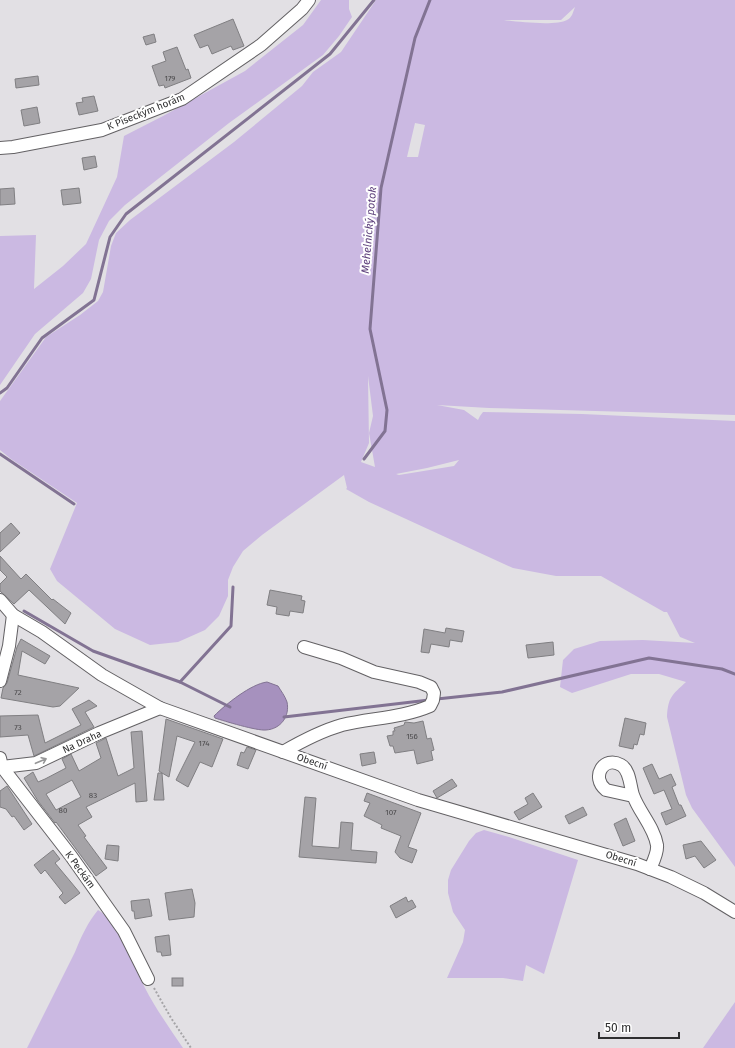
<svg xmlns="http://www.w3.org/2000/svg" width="735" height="1048" font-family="'Fira Sans',sans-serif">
<rect width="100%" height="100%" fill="#e2e0e4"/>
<!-- green -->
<g fill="#cbb9e2" fill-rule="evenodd">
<polygon points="321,0 349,0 349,9 352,17 339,36 323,55 229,123 125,205 109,221 99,240 91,279 83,293 35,334 0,385 0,236 36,235 34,289 63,266 86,244 117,177 124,136 163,116 245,71 303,25"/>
<path d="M376,0H735V415L489,408L437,405L464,410L478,420L480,416L483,412L582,414L735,421V867L692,808L686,795L667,717C668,697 672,695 686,682L659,674H631L572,693L560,687L563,660L574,649L600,641L643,640L695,643L680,637L667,612H664L601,576H556L513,568L369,502L346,489L347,488L344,475L262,535L243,551L233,567L228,580V596L219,616L205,630L178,642L150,645L115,629L57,581L50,569L77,503L11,459L0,450V401L46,337L80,315L98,301L103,292L111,246L116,233L130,220L234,142L302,86L313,72L341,52ZM575,7C573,12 572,18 567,20C557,26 517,22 504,20H561ZM415,123L425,125L418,157H407ZM368,376L373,416L369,433L375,467L361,462L369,443ZM459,460L454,466L399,475L396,474L427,468Z"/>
<polygon points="484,830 509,837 578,860 544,974 526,965 523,981 503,978 447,978 463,942 465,930 453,912 448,893 448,880 451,870 469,841 476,833"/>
<path d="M98,910C116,919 135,969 145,988C156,1009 170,1029 183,1048H27L75,952C81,937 88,922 98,910Z"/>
<polygon points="735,1002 735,1048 703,1048"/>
</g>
<!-- water -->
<path fill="#a691be" stroke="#827393" d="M267,682L278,686C281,691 285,696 287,702C290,716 281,729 266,730C257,731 224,721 215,718L214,716C226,704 251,684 267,682Z"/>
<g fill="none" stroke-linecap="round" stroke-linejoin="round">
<!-- stream -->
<g stroke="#827393" stroke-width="3">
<polyline points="0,393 7,388 42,338 94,300 110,237 126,214 330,54 374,0"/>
<polyline points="0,454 74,504"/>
<polyline points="364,459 385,431 387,410 370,329 381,188 415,38 430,0"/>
<polyline points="24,611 93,651 180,682 231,626 233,587"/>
<polyline points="180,682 230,707"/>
<polyline points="437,699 502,692 649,658 722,669 735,674"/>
<polyline points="284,717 429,700"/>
</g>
</g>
<!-- building -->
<g fill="#a5a3a7" stroke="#807f82" fill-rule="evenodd">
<polygon points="233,19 244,46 233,50 231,46 212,54 208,45 200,48 194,35"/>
<polygon points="154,34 156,42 146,45 143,37"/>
<polygon points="177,47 186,70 188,69 191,78 165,88 164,85 159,86 152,66 166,61 163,52"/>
<polygon points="38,76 39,85 16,88 15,79"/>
<polygon points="94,96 98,111 79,115 76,103 83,102 82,98"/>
<polygon points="37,107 40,123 24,126 21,110"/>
<polygon points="95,156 97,167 84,170 82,158"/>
<polygon points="14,188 15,204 0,205 0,189"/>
<polygon points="79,188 81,203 63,205 61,190"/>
<polygon points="11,523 20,533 0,552 0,533"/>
<polygon points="0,556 21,579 26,574 52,600 53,599 71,613 65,624 29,590 14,604 0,591 0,584 7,577 0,570"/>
<polygon points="270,590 302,596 301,600 305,601 303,613 290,611 289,616 276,614 277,607 267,605"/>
<polygon points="446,628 464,631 462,642 450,640 449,647 431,644 429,653 421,652 424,629 445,633"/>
<polygon points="21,639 50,656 45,664 22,651 18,675 79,688 60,706 53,707 1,698 3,688 7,683 17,647"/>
<polygon points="553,642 554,655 528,658 526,645"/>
<polygon points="89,700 97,706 85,712 94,727 34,756 28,735 0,737 0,716 38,715 45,743 81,725 72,709"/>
<polygon points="625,718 646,723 644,735 640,734 637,745 634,744 633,749 619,746"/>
<polygon points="166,719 223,739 212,767 200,762 188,787 176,780 195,742 177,736 169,777 162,773 164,800 154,800 158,773 162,773 159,771"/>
<polygon points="423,721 427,739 431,738 434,750 431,751 433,760 417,764 414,750 395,753 393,746 390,746 387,736 393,735 393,731 395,731 394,728 404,725 405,722 414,723"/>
<path d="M142,731L147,801L136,802L135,783L86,807L92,817L78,825L86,836L84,837L107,868L96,876L56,822L55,823L38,801L24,778L33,772L38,782L45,779L66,768L62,759L71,754L79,771L101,758L96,743L106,738L118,776L134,768L131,732ZM72,780L81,797L56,810L46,794Z"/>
<polygon points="247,747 256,750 248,769 237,765 241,752 244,753"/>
<polygon points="374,752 376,763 362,766 360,754"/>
<polygon points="652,764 659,779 671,774 676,785 672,787 679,805 681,805 686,816 666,825 661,813 672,809 664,790 654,794 643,768"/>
<polygon points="452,779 457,786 437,798 433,791"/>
<polygon points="7,786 32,824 24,830 14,816 12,817 6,809 0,807 0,791"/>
<polygon points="367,793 421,813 408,847 417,850 412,863 400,858 395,852 401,836 381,828 382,825 364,816 370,803 364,801"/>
<polygon points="533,793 542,807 519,820 514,812 528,804 525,798"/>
<polygon points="305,797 316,798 312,846 339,848 341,822 353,823 351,850 377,852 376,863 299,857"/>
<polygon points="583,807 587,815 569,824 565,816"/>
<polygon points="626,818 635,841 623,846 614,824"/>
<polygon points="701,841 716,860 704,868 695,856 686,859 683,845"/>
<polygon points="107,845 119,846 118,861 105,859"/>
<polygon points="53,850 60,859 55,863 80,893 65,904 59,897 63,893 45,870 41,874 34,865"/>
<polygon points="192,889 195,903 194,917 169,920 165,893"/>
<polygon points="406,897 408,902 412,900 416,907 396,918 390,906"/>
<polygon points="149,899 152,916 135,919 134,911 132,911 131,901"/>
<polygon points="169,935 171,955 162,956 161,952 157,952 155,937"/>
<rect x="172" y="978" width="11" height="8"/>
</g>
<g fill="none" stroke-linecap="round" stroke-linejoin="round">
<defs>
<g id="minor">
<polyline points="0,148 13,147 102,130 182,99 261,45 302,9 309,0"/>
<polyline points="0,600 13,615 42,632 102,675 160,708 418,800 637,864 671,877 704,893 735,912"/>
<polyline points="0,681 9,646 13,615"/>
<path d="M283,752C302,741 321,731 342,725C371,718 402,718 430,706L433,700L434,693L431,687L419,682L374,672L341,658L304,647"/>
<polyline points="0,758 2,767 71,856 124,931 148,979"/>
<polyline points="2,767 36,763 99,733 160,708"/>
<path d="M633,796L606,790C590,777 604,755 621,765C630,770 630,786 633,795C639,812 654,827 657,845C658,853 653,862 650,869"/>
</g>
</defs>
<!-- minor casing -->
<use href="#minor" stroke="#636164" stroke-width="14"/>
<!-- path -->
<polyline stroke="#a5a4a7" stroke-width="2" stroke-dasharray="2 2" stroke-linecap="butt" points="154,988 171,1018 191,1048"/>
<!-- minor -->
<use href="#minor" stroke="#fff" stroke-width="12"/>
</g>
<!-- one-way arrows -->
<defs><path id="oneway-shaft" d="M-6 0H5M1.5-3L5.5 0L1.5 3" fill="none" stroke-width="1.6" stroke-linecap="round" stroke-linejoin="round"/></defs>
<use stroke="#969697" href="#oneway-shaft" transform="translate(41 761) rotate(-23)"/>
<g text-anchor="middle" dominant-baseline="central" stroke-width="4" stroke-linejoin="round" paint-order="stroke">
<!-- number labels -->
<g font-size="8" fill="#4c4b4d">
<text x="170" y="78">179</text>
<text x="18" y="692">72</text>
<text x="18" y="727">73</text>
<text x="412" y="736">156</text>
<text x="204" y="743">174</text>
<text x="93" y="795">83</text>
<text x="63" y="810">80</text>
<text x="391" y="812">107</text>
</g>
<!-- street labels -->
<g font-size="10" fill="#2e2e2f" stroke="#fff">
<text transform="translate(146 112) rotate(-22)">K Píseckým horám</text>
<text transform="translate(82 742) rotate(-25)">Na Draha</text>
<text transform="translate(312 762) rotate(19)">Obecní</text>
<text transform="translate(621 859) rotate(17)">Obecní</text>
<text transform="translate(80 870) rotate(54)">K Peckám</text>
</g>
<!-- water labels -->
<g font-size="11" font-style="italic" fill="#5d407b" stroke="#fff">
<text transform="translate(369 230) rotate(-85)">Mehelnický potok</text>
</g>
</g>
<!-- scale -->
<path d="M599 1032v6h80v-6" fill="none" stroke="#2e2e2f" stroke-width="2"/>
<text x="605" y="1032" font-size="12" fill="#2e2e2f" stroke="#ffffff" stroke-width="3" paint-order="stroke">50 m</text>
</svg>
